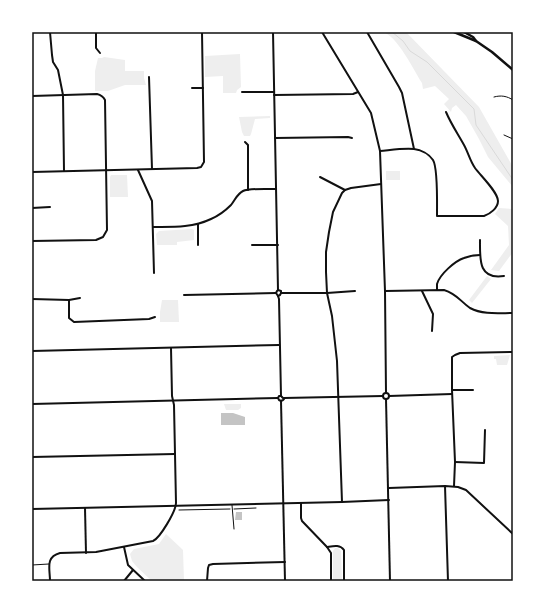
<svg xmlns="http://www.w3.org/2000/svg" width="545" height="613" font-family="Roboto,sans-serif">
<rect width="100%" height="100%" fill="#fff"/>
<!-- green -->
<g fill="#eee">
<path d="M383,32H406L479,107L513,167V187L488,157L479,139L466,116L456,105L452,108L451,112L444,104L449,99L435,86L423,89L422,83C413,69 398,37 383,32Z"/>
<polygon points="240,54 241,87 237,90 236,93 223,93 223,76 205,77 205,56"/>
<polygon points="104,57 125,60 125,71 144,71 144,78 146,85 125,85 108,91 95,91 95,71 98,58 102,58"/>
<polygon points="270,116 270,118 255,119 251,134 250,136 244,136 242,132 239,117"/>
<rect x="386" y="171" width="14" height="9"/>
<polygon points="111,175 127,175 128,197 110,197 110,177"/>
<polygon points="499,208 513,209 513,252 499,271 491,270 509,245 508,226 495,214"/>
<polygon points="192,229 194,230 194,240 177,242 177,245 157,245 156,234 159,231"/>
<polygon points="487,276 491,279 472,303 469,300"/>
<polygon points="162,300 178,300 179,322 160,322 160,312"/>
<polygon points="510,355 507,365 497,365 496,359 494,359 494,356"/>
<polygon points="224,404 241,404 241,408 238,410 226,410"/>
<polygon points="166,534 183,550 184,581 152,581 137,567 132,561 130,554 134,549 159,544"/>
<path d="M335,548C338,547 339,549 341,551L342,581H333V551Z"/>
</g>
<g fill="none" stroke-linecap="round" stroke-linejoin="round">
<!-- stream -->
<polyline stroke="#d9d9d9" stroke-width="1" points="392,32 403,41 410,51 427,62 474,109 476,125 513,180"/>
</g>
<!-- building -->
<g fill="#c4c4c4">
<polygon points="221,413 233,413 245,417 245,425 221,425"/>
<polygon points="236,512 242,512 242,520 235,520"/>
</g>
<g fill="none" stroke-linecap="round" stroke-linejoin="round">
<!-- path -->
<g stroke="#111" stroke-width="1">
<polyline points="234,509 256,508"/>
<polyline points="179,510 230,509"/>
</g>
<!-- service -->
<g stroke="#111" stroke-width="1">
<path d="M494,97C501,95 507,96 513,100"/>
<polyline points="504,135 513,139"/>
<polyline points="232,505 234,529"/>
<polyline points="32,565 49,564"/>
</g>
<!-- minor -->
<g stroke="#111" stroke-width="2">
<polyline points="50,32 52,55 53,62 58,70 63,95 64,171"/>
<polyline points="96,32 96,48 100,53"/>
<polyline points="322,32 371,113 380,151 385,291 386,393"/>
<polyline points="367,32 399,87 402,93 414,149"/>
<polyline points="149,77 152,169"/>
<polyline points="192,88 203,88"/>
<polyline points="242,92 274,92"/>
<polyline points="274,95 353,94 358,92"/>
<path d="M32,96L97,94C101,95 103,96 105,100L107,230L103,237L96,240L32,241"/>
<polyline points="275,138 348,137 352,138"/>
<polyline points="245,142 248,145 248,190"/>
<path d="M380,151C391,150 403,148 414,149C421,150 429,154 433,160C438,168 437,204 437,216H484C490,214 498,208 498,201C498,192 480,175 475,168C470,161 468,152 464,145C458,134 451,124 446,112"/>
<polyline points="138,170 152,201 154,273"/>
<polyline points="32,172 197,168 201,167 204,162 202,32"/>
<polyline points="320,177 345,190"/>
<polyline points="32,208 50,207"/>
<polyline points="198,224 198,245"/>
<path d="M153,227C173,227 192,228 211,219C218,216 225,211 231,205C235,200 237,194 243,191C249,188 268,189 276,189"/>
<path d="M480,240C480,259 478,280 504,276"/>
<polyline points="252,245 278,245"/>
<path d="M437,290C437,290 437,284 437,284C440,274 455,261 464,258C469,256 474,255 480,255"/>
<path d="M385,291L444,290C457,294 460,301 470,308C483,315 499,313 513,313"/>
<polyline points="422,291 433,314 432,331"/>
<polyline points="281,293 327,293 355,291"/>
<polyline points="184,295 276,293"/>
<polyline points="32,299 69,300 80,298"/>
<polyline points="69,300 69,318 74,322 149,319 155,317"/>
<polyline points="32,351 279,345"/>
<polyline points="453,390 473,390"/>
<circle cx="386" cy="396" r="3"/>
<polyline points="389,396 452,394"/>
<polyline points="284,398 383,396"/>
<polyline points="386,399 390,581"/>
<polyline points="32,404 278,398"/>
<polyline points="32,457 175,454"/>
<polyline points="455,462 484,463 485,430"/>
<polyline points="445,486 448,581"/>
<polyline points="454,486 455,462 452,390 452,357 455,355 460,353 513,352"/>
<polyline points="389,488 445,486 458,487 466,490 513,534"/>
<polyline points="342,502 337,361 332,316 327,293 326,272 326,252 329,232 333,212 342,193 345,190 351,188 381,184"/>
<path d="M301,503V518L302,521L327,547C333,546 340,544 344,550V581"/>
<polyline points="85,508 86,553"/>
<polyline points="32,509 342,502 389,500"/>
<polyline points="124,547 128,565 145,581"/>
<polyline points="327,547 331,553 331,581"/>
<path d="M50,581C50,569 45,557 60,553L96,552L153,541C160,538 176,511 176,503L174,405L172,396L171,348"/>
<polyline points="124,581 133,570"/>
<polyline points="207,581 208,568 209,565 213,564 285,562"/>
</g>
<!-- tertiary -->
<g stroke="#111" stroke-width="2">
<polyline points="273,32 278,290 277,291 276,293 278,296 279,299 281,396"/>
<polyline points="278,290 281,291 281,293 280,295 278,296"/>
<polyline points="281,401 285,581"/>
<polyline points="281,401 279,400 278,398 279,396 281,396"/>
<polyline points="281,401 283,400 284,399 281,396"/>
</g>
<!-- secondary -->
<g stroke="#111" stroke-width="2.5">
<polyline points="454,32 476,41"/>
<polyline points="464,32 473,37 476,41 492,52 513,70"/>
</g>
</g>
<!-- border -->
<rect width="545" height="613" fill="none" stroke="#ffffff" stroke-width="66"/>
<rect x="33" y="33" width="479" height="547" fill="none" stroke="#111" stroke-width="1.5"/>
</svg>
